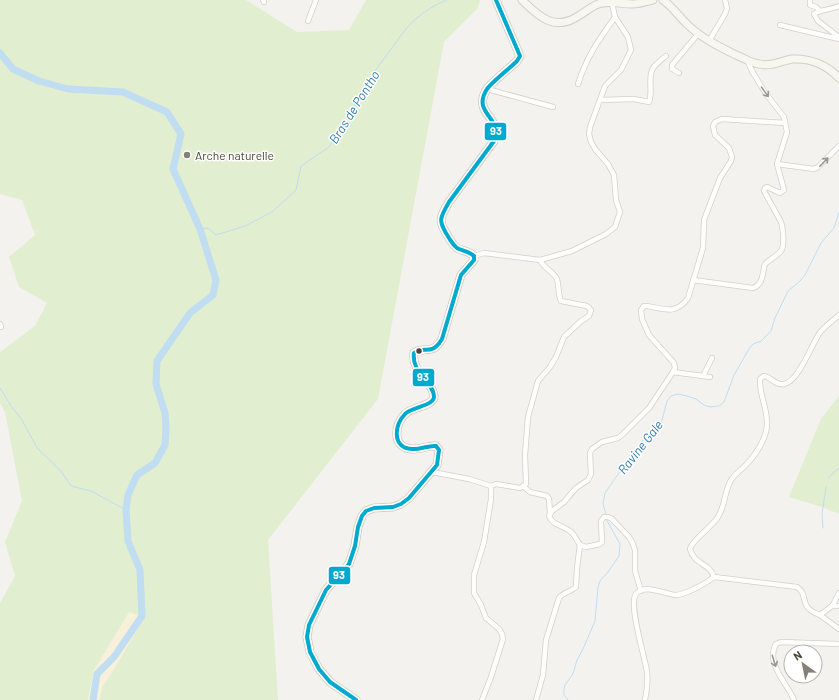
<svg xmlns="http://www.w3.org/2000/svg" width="839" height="700" font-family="Barlow,sans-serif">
<rect width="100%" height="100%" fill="#f4f2ee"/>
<!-- green -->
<g fill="#e1eecf">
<polygon points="0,0 246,0 297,32 349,30 366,0 480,0 478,8 444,42 378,399 268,540 278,700 99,700 102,687 122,656 94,670 88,700 0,700 0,603 15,576 5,542 22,501 5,412 0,403 0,352 35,326 47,303 19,287 9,257 35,235 22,200 0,194"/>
<polygon points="839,396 839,514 822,507 789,497 821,419"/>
</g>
<!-- sand -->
<polygon fill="#f7f0da" points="129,612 144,618 110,676 102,687 99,700 88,700 94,670"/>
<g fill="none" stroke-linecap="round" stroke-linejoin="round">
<!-- stream -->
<g stroke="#c0ddf1" stroke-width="1">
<path d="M200,229L208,228L216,235L245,226L272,212L296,190L301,166L329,147L341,130L369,79L405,30C416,17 431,6 447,0"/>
<polyline points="0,388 11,406 22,420 37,448 61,471 71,486 91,491 126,510"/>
<polyline points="828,478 839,468"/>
<polyline points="606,514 603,504 605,493 621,470 636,454 644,438 649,432 658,426 662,420 667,401 671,396 678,394 687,396 696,399 704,405 710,407 719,406 724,402 734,375 749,349 753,344 761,341 771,331 775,318 788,291 800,281 805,275 821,243 834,228 839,212"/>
<polyline points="823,528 822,514 826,487"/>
<polyline points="568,700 564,695 564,689 565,685 573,674 577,660 583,649 595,621 598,587 600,581 608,572 619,556 620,544 606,519"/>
</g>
<!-- river -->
<polyline stroke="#c0ddf1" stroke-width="7" points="0,53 13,69 39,81 68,89 123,92 167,112 181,134 173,169 200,229 216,280 213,295 190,313 157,361 156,384 165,413 166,429 165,445 155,463 137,475 128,495 126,510 128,541 140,570 142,616 114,657 97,674 93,700"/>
<defs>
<g id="street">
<polyline points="263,0 264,2"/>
<polyline points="810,0 810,5 816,7 820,11"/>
<path d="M839,6C831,10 821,9 814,14L818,21L839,37"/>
<polyline points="308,21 316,0"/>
<polyline points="780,25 839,39"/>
<polyline points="709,41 725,14 727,8 725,0"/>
<polyline points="679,73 672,69 672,65 698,34"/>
<path d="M578,84C587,56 598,41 615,17"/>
<polyline points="487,89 553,107"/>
<path d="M600,100L634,99L649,102C653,92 648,80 652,70C655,64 661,60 666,56"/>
<polyline points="777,164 814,169 818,167 839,146"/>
<polyline points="474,256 484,253 540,260 572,251 606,234 615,227 620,212 616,200 614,175 608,164 595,149 591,142 589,134 590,127 605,86 621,70 631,50 628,37 615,17 612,3"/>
<path d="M693,280L753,288C764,284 762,273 765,264C770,259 777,256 781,251C785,246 783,228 781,222L764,191L765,188L767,187L780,193L784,190L777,164L787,132L784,117L766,94L752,71L747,60"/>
<polyline points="0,324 1,327"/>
<polyline points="673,372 710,377"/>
<polyline points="703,376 712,358"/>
<path d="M432,472L469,479L491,486L496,484L520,488L526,484L525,455L528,417L538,381L550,367L556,357L564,337L581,321L589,316L591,310L587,306L561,301C558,294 559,286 557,279C553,271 544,269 540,260"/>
<polyline points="523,486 530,492 547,496 549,499 550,513"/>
<polyline points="580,545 586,547 600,544 602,542 601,521 604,517 608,517 612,519 629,537 632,542 635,550 635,571 641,591"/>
<path d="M714,577C710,563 694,565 690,549C692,540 712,527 718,517C725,506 724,494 730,482C733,476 739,471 744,467C755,456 766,440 767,425C768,409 759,395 760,379L764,376C771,377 776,386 784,384C798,382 811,346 819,334C824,326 832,322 839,315"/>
<polyline points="832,606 834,603 839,593"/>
<polyline points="820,615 839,629"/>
<polyline points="482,700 491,677 503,639 502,634 499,629 486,618 481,605 474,593 474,575 484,542 491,499 491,486"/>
<path d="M536,700L543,675L546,640L559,598C563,592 571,592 576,587L577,568L580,545C577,541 575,535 571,532C563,525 553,526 549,516L552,511L564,502L576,488L588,480L591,474L590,453L592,449L602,442L618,438L623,434L649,408L673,372L675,368L674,363L649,335L642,319L641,310L644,306H647C665,309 676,315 688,298L703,248L704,220L720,178L731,161L732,157L729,148L715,135L713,126L715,122L722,119L785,123"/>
<path d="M645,700C647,691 648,682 647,672C645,657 628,604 636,594C644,583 664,594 675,595C685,595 705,584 714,577L797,587C810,596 797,607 820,615L832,606H839"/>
<path d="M794,700C787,683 765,663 776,644L781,642L839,644"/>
</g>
<g id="secondary">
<path d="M522,0C540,18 556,32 580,15C587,11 594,4 602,3C611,1 622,4 632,4C639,4 646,2 653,0"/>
<path d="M663,0C673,7 680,18 689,26C703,39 720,47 736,55C744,58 751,63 759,64C771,67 781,61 792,59C810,58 827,65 839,78"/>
<path d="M356,700L330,682L319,669L310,652L307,637L309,625L326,590L349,564L355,546L358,527L362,516L366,511L374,508L393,507L401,504L409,498L437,465L439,450L436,446C428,445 420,450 412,449C392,448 394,426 405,414C411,407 435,406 434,396C433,381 411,373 414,353C425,345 431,357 442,339L461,275L474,260V256C469,251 462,251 457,248C453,245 451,241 449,238C438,221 439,219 449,202L494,141C504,117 471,114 487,89C492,82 510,68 517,61L520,56L496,0"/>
</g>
</defs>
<!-- street casing -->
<use href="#street" stroke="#d2d0cb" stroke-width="6"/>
<!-- secondary casing -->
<use href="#secondary" stroke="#d3cfc5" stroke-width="9"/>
<!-- street -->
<use href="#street" stroke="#fdfdfc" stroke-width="4.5"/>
<!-- secondary -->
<use href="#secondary" stroke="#f7f6f1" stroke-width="7"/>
<defs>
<path id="bus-1" d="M356,700L330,682L319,669L310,652L307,637L309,625L326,590L349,564L355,546L358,527L362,516L366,511L374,508L393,507L401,504L409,498L437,465L439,450L436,446C428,445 420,450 412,449C392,448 394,426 405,414C411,407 435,406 434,396C433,381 411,373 414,353C425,345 431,357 442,339L461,275L474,260V256C469,251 462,251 457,248C453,245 451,241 449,238C438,221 439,219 449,202L494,141C504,117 471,114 487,89C492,82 510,68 517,61L520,56L496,0"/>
</defs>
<!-- bus-1 casing -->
<use href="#bus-1" stroke="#fff" stroke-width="7"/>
<!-- bus-1 -->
<use href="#bus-1" stroke="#00a9ce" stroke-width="4"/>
</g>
<!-- one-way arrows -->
<defs><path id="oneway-shaft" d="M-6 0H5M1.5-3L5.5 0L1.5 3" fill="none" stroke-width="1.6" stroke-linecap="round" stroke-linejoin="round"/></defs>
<g stroke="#9b9791">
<use href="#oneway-shaft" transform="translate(765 92) rotate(55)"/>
<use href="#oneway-shaft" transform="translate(824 162) rotate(-46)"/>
<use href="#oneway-shaft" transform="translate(774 661) rotate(73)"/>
</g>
<!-- markers -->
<circle fill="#868178" stroke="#fff" stroke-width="1.5" cx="187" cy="155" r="4"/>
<circle fill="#4b4439" stroke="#fff" stroke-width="1.5" cx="419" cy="351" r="3.5"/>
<g text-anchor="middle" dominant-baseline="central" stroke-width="3" stroke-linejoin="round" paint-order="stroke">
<!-- poi labels -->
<g font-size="12" fill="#4b4439" stroke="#fff" text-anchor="start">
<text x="195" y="155">Arche naturelle</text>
</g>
<!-- water labels -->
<g font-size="13" font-style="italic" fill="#2e7ab2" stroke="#fff">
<text transform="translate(354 107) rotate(-58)">Bras de Pontho</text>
<text transform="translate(640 447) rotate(-52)">Ravine Gale</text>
</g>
</g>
<g stroke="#fff" stroke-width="1.5">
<rect x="484" y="122" width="23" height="19" rx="4" fill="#00a9ce"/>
<rect x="412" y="368" width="23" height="19" rx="4" fill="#00a9ce"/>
<rect x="328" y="566" width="23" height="19" rx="4" fill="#00a9ce"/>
</g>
<g font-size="11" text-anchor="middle" font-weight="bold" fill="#fff">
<text x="496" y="135">93</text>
<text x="423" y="381">93</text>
<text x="339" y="579">93</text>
</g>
<!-- north arrow -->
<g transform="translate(803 664) rotate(327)"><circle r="19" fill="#ffffff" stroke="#b7b4b0"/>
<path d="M0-3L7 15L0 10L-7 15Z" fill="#868178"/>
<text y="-6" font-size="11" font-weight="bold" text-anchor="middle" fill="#4b4439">N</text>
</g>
</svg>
